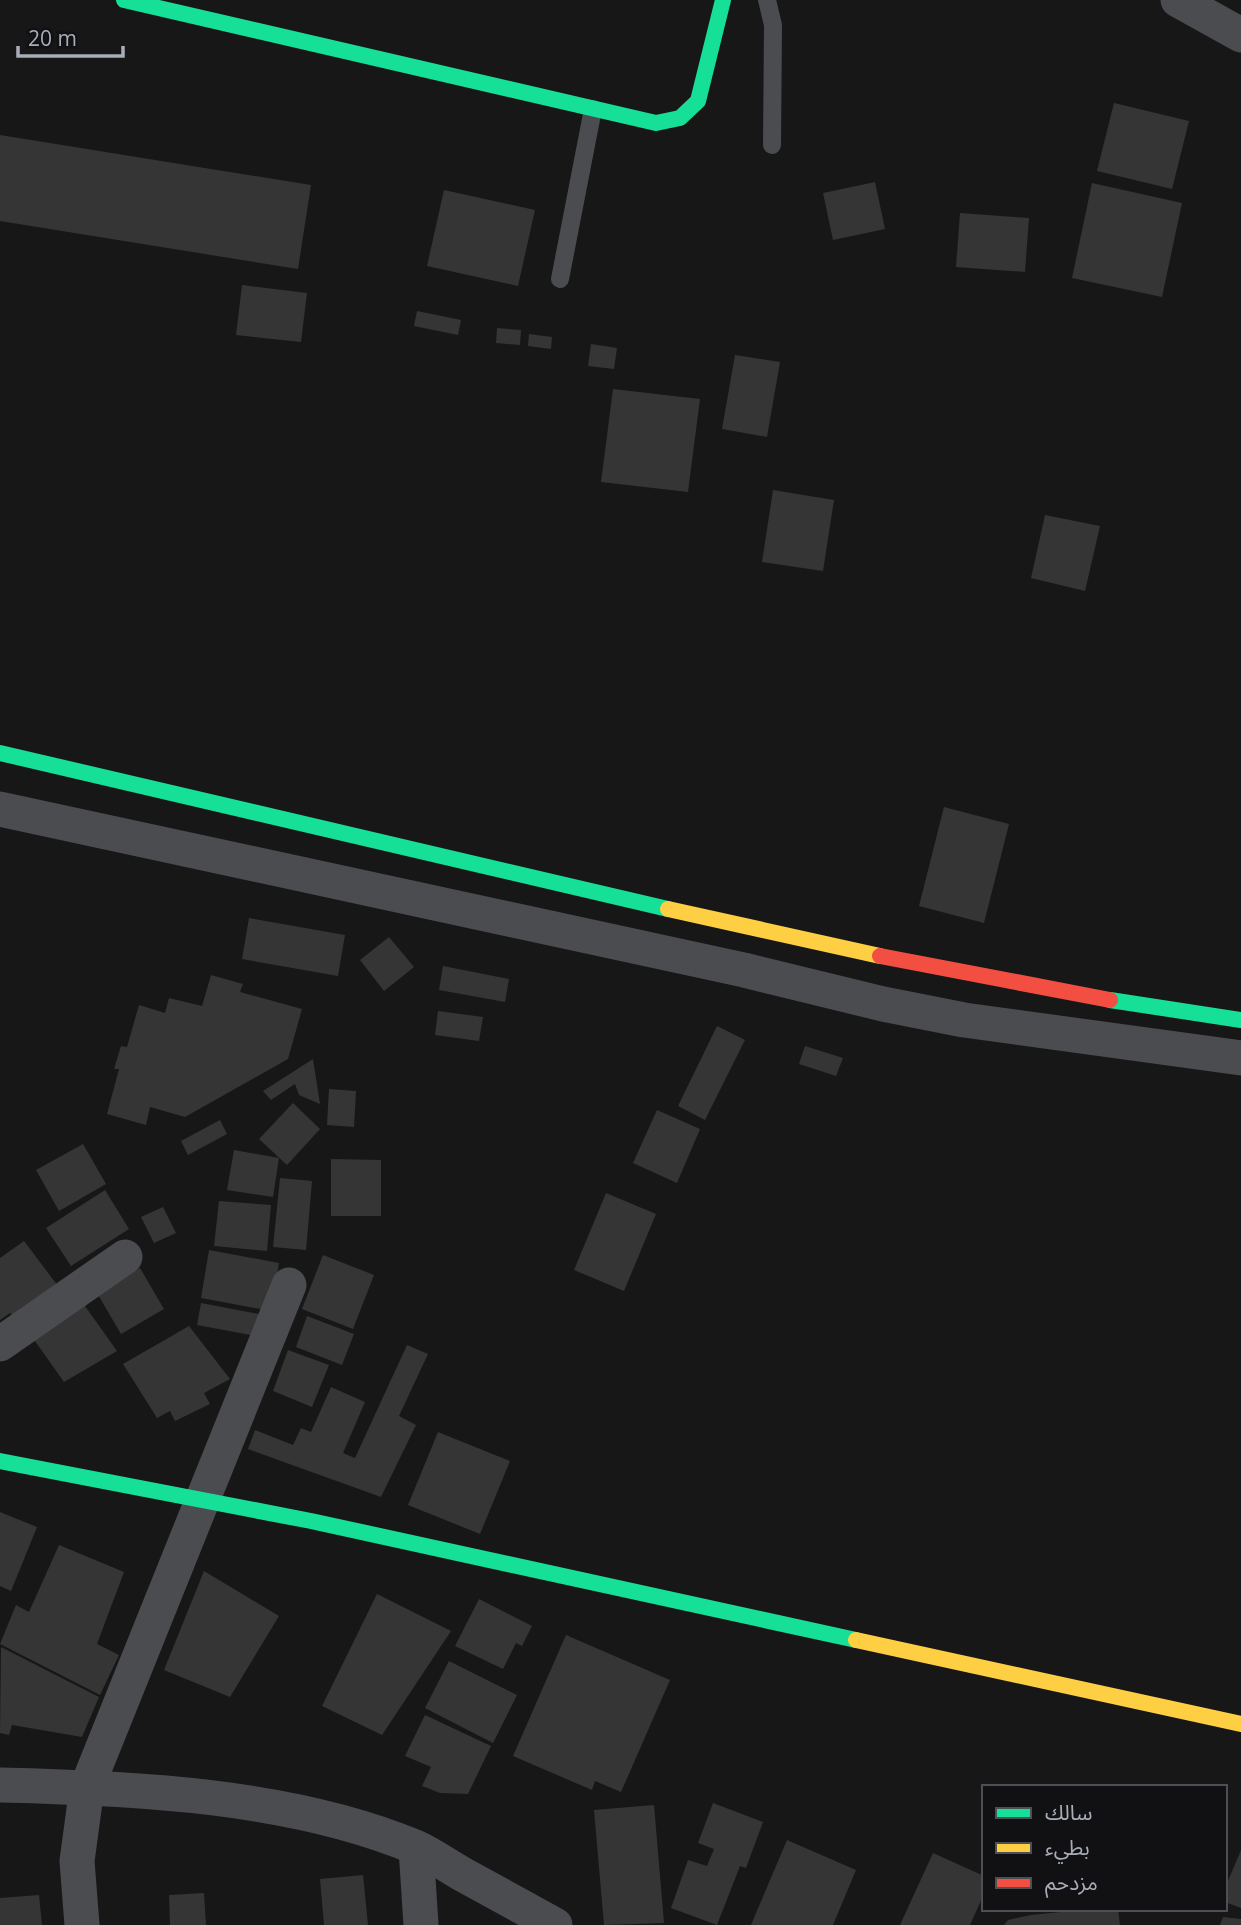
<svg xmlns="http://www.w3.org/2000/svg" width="1241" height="1925" font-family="'Open Sans','Noto Sans Arabic',sans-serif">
<rect width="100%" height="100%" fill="#171717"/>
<!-- building -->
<g fill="#353536">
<polygon points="1114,103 1189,121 1172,189 1097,171"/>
<polygon points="0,135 311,185 298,269 0,221"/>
<polygon points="875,182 885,229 833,240 823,193"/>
<polygon points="1092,183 1182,203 1162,297 1072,278"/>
<polygon points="444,190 535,210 518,286 427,266"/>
<polygon points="960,213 1029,218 1025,272 956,267"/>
<polygon points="242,285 307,293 301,342 236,335"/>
<polygon points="417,311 461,320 458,335 414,326"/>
<polygon points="497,328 521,330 520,345 496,343"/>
<polygon points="529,334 552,337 551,349 528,346"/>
<polygon points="591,344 617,348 614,369 588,366"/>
<polygon points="735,355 780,362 767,437 722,429"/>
<polygon points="613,389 700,399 688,492 601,482"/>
<polygon points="773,490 834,500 823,571 762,562"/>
<polygon points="1045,515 1100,526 1085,591 1031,578"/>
<polygon points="944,807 1009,824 984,923 919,906"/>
<polygon points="249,918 345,935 338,976 242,959"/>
<polygon points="389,937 414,967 384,991 360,960"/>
<polygon points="443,966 509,979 505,1002 439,990"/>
<polygon points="211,975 243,984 240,992 302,1009 288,1059 185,1117 150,1107 146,1125 107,1114 119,1069 114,1069 121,1046 127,1047 139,1005 165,1013 169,998 202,1006"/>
<polygon points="438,1011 483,1017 479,1041 435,1035"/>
<polygon points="717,1026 745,1040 705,1120 678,1106"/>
<polygon points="805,1046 843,1058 836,1076 799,1064"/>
<polygon points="313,1059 320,1104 299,1095 295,1084 271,1100 263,1091"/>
<polygon points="329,1089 356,1091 354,1127 327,1125"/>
<polygon points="293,1103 320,1129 287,1165 259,1139"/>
<polygon points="657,1110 700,1129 677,1183 633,1163"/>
<polygon points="220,1120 227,1134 188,1155 181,1141"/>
<polygon points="83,1144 106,1184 59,1211 36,1170"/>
<polygon points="234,1150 279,1158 273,1197 227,1190"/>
<polygon points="331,1159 381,1160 381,1216 331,1216"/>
<polygon points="280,1178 312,1181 306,1250 273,1247"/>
<polygon points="105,1190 129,1229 71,1266 46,1228"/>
<polygon points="606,1193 656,1214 624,1291 574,1270"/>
<polygon points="219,1201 271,1205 267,1251 214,1246"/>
<polygon points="163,1207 176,1233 154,1243 141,1217"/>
<polygon points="24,1241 58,1286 15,1318 10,1313 0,1320 0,1258"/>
<polygon points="209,1250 279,1263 271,1311 201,1298"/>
<polygon points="323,1255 374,1275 353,1329 302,1309"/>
<polygon points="140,1268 164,1309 121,1334 97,1293"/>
<polygon points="80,1299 117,1351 64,1382 30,1334"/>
<polygon points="201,1303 259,1314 256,1336 197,1325"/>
<polygon points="307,1316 354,1334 342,1365 296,1347"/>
<polygon points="189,1326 230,1379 204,1393 210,1404 175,1421 170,1411 157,1418 123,1364"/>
<polygon points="407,1345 428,1354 399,1416 416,1425 381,1497 248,1449 255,1430 293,1445 301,1428 311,1432 331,1387 365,1402 343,1453 355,1458"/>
<polygon points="288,1350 329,1365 312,1407 273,1391"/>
<polygon points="438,1432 510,1461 480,1534 408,1505"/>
<polygon points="0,1512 37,1527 11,1591 0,1586"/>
<polygon points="59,1545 124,1572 97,1644 119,1655 100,1695 0,1644 16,1605 29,1612"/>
<polygon points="204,1571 279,1616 230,1697 164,1670"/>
<polygon points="377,1594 451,1631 382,1735 322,1706"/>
<polygon points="479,1599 532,1626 522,1646 516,1643 503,1669 455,1646"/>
<polygon points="566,1635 670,1680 621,1792 595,1781 592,1790 513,1756"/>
<polygon points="1,1647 99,1697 82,1737 12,1725 9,1735 0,1733"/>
<polygon points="449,1661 517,1695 493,1743 425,1708"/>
<polygon points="425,1715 491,1746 468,1794 440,1793 422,1786 431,1767 405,1756"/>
<polygon points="713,1803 763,1822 746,1868 740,1866 717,1925 671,1908 688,1860 707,1866 714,1849 698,1843"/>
<polygon points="654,1805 664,1923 604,1925 594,1810"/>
<polygon points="787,1840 856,1870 833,1925 751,1925"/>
<polygon points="1241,1850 1241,1908 1225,1902 1225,1888"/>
<polygon points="933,1853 984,1876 984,1894 970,1925 900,1925"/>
<polygon points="363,1875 368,1925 324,1925 320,1879"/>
<polygon points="204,1893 206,1925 170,1925 169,1895"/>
<polygon points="39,1895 42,1925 0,1925 0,1898"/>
<polygon points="1091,1909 1118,1909 1120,1925 1004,1925 1008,1920 1031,1915"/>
<polygon points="1223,1917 1241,1919 1241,1925 1220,1925"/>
</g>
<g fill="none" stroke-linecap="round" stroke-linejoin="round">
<!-- lane -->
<g stroke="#4b4c50" stroke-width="18">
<polyline points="767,0 773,25 772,145"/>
<polyline points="560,279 593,109"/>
</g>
<!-- street -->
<g stroke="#4b4c50" stroke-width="35">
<polyline points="1178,0 1241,35"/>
<polyline points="0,809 744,970 883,1004 964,1020 1241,1058"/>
<polyline points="0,1344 125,1257"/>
<path d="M0,1785C133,1788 291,1795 415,1847C431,1854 446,1865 462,1874C493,1891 524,1908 555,1925"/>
<polyline points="416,1848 421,1925"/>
<polyline points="82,1925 77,1861 87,1787 289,1285"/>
</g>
<!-- fast -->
<g stroke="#16e098" stroke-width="16">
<polyline points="124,0 656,123 680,118 698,101 723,0"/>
<polyline points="0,753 668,909"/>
<polyline points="1110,1000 1241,1020"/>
<polyline points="0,1461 311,1521 856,1640"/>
</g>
<!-- slow -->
<g stroke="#ffcf43" stroke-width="16">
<polyline points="668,909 880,956"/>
<polyline points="856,1640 1241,1724"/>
</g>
<!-- jam -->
<polyline stroke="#f24e42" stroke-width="16" points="880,956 1110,1000"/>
</g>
<!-- legend -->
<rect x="982" y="1785" width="245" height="126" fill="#111113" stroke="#4d4f55" stroke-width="2"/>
<rect x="996" y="1808" width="35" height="10" fill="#16e098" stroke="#4d4f55" stroke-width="2"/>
<text x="1045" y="1820" font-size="21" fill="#a8adb8">سالك</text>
<rect x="996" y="1843" width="35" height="10" fill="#ffcf43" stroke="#4d4f55" stroke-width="2"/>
<text x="1045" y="1855" font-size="21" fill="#a8adb8">بطيء</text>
<rect x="996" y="1878" width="35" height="10" fill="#f24e42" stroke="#4d4f55" stroke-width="2"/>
<text x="1045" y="1890" font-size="21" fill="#a8adb8">مزدحم</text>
<!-- scale -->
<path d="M18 46v10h105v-10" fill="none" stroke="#a8adb8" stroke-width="3.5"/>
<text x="28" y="46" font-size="21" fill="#a8adb8" stroke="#111113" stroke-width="5" paint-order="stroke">20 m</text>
</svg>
